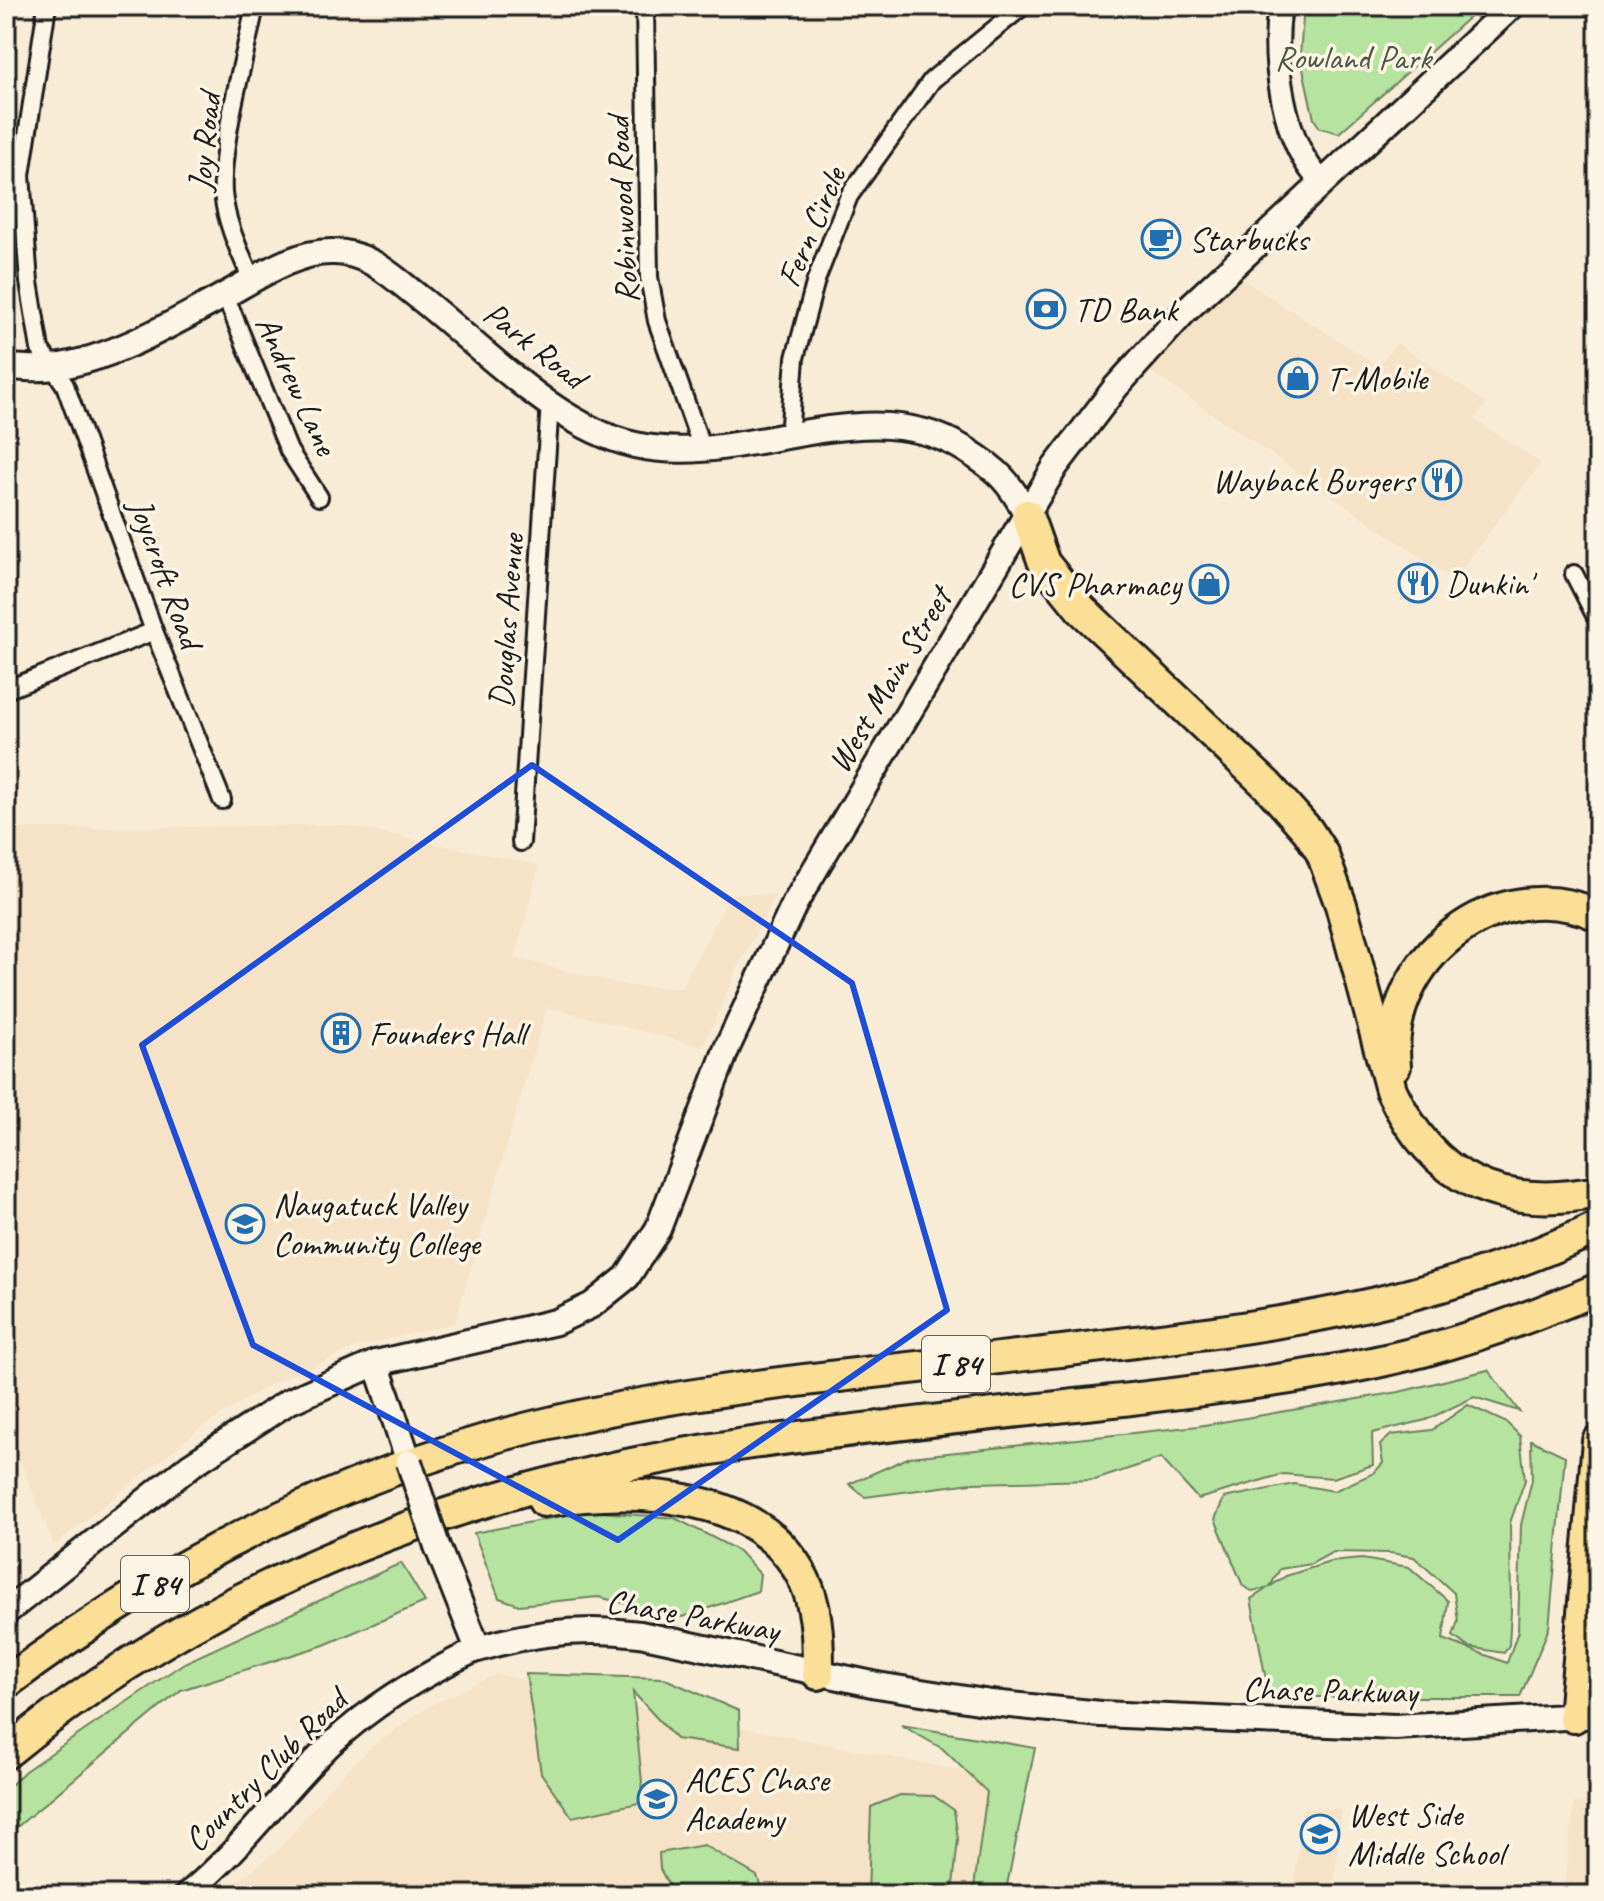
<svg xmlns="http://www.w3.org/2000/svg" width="1604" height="1901" font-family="Caveat,sans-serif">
<rect width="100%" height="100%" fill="#f9ecd7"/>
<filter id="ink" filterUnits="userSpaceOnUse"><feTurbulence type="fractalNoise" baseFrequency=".0125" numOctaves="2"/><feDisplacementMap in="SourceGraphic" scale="16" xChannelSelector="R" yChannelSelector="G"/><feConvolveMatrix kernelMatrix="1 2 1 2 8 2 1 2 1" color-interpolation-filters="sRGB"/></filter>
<g filter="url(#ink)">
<!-- built -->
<g fill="#f6e2c6">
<polygon points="1226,269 1378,366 1397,343 1486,403 1475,420 1541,463 1454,580 1138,363"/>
<polygon points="343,825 539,865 515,958 628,986 681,988 731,893 776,895 737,969 703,1047 547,1007 455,1323 359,1346 269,1385 202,1427 54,1545 6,1425 6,829"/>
<polygon points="496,1674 635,1706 997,1778 975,1895 220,1895 279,1849 334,1783 368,1750 427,1707"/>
<polygon points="1598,1800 1598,1895 1563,1895 1574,1803"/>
<polygon points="1303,1808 1342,1809 1333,1895 1293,1895"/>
</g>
<!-- green -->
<g fill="#b6e3a0" stroke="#69805e" stroke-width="2">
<polygon points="1304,6 1482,6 1339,133 1320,128 1314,119 1300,55"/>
<polygon points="1488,1370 1519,1411 1474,1397 1426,1420 1372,1433 1373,1465 1333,1478 1283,1474 1198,1499 1161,1458 1095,1480 972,1483 865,1497 849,1484 910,1457 1198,1426 1399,1392"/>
<polygon points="1468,1405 1507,1423 1520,1436 1525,1480 1510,1523 1511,1611 1509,1645 1504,1653 1468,1647 1453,1636 1458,1621 1454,1593 1414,1557 1390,1553 1333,1552 1311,1564 1280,1569 1269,1588 1252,1591 1243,1586 1215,1519 1224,1498 1294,1484 1334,1491 1374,1473 1383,1463 1380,1445 1391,1435 1432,1430"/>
<polygon points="1531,1440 1565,1456 1549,1628 1520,1697 1269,1697 1251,1599 1286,1576 1330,1562 1362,1559 1409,1567 1448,1601 1443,1639 1507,1663 1518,1631 1521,1525 1532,1480"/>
<polygon points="588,1511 675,1518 739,1551 760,1574 758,1591 683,1617 598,1597 519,1605 499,1598 474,1533"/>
<polygon points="401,1563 425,1602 324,1645 181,1690 6,1836 6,1790 25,1771 184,1663"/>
<polygon points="526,1674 663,1678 739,1711 740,1748 676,1739 633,1692 644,1802 572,1817 541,1773"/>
<polygon points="901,1725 1035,1748 1005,1895 973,1895 987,1792 943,1749"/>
<polygon points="900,1795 934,1796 954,1810 958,1839 952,1895 868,1895 871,1807"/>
<polygon points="704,1845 757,1876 764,1895 674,1895 660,1869 659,1853"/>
</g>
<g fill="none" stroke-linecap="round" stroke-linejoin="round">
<defs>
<g id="minor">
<polyline points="47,6 21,175 29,282 40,349 65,385 154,631 222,800"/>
<polyline points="645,6 649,277 657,321 703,451"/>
<path d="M252,280C240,252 226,224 223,193C220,144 245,57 255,6"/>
<polyline points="225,295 289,451 319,497"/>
<polyline points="789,437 795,358 816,280 849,196 932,80 1023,6"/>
<polyline points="1574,574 1598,621"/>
<polyline points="6,690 154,631"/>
<polyline points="521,842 550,403"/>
</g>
<g id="tertiary">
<path d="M1280,6C1272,58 1282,143 1322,182"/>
<path d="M186,1895C240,1851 280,1794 330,1745C373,1704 424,1674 478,1649"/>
</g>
<g id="secondary">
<path d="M6,367C22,367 39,370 54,367C114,359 175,322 227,294C258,277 296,251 333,252C369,252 394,278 421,299C483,348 556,427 635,445C745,470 865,386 966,450C998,470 1010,482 1027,515"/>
<polyline points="376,1363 409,1462"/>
<path d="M437,1546L478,1649C532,1632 584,1627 640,1634L877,1685L991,1703L1101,1714L1395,1727L1598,1715"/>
<polyline points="6,1612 191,1465 288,1402 376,1363 556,1322 592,1305 627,1277 658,1229 727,1048 795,903 1055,467 1116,387 1184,312 1512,6"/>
</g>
<g id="motorway">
<path d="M1027,515L1044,563L1081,609L1267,785L1308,831L1322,853L1341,905L1391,1090C1433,1181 1500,1211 1598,1192"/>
<path d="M1395,1066C1383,959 1497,869 1598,915"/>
<path d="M544,1501C633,1487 768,1488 808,1589C818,1616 818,1645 818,1674"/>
<path d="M6,1683C168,1561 359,1466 558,1421C714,1385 875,1373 1034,1354C1230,1331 1417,1314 1598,1227"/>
<polyline points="1574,1717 1598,1441"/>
<path d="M6,1753C215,1580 479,1482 745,1444C874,1426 1003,1413 1131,1399C1229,1387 1327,1376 1423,1351C1483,1335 1541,1313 1598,1289"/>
</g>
</defs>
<!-- minor casing -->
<use href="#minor" stroke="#1c1c1c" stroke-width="22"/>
<!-- tertiary casing -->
<use href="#tertiary" stroke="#1c1c1c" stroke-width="28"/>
<!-- secondary casing -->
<use href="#secondary" stroke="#1c1c1c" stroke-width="30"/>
<!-- motorway casing -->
<use href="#motorway" stroke="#1c1c1c" stroke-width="36"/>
<!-- minor -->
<use href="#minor" stroke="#fcf5e5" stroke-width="16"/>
<!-- tertiary -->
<use href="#tertiary" stroke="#fcf5e5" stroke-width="22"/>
<!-- secondary -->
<use href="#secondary" stroke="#fcf5e5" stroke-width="24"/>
<!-- motorway -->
<use href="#motorway" stroke="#fbdf96" stroke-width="30"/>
<defs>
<polyline id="secondary-bridge" points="409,1462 437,1546"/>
</defs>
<!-- secondary-bridge casing -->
<use href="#secondary-bridge" stroke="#1c1c1c" stroke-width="30" stroke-linecap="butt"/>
<!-- secondary-bridge -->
<use href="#secondary-bridge" stroke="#fcf5e5" stroke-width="24"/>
</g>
</g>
<!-- marked area -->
<path fill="none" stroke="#1d4ed8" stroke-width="6" stroke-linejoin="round" d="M532,765L852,983L947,1310L618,1540L253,1345L142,1045Z"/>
<!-- icons -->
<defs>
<symbol id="cafe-ring" viewBox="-11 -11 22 22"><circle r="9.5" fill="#fcf5e5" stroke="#1f6fb2" stroke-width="1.5"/><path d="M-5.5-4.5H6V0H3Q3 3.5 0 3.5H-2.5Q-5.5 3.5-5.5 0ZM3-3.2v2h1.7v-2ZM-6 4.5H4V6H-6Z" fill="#1f6fb2"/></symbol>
<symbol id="bank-ring" viewBox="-11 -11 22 22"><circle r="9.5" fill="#fcf5e5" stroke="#1f6fb2" stroke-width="1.5"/><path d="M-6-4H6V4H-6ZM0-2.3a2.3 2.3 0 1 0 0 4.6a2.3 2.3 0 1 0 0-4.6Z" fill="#1f6fb2"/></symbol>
<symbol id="shop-ring" viewBox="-11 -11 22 22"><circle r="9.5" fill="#fcf5e5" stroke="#1f6fb2" stroke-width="1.5"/><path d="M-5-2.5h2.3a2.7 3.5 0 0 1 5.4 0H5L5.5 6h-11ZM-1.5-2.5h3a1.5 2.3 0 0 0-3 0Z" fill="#1f6fb2"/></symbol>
<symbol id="restaurant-ring" viewBox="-11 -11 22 22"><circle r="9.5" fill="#fcf5e5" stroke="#1f6fb2" stroke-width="1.5"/><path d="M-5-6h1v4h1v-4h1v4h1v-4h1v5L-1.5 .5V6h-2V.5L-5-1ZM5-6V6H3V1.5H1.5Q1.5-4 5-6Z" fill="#1f6fb2"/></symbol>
<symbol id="building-ring" viewBox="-11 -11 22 22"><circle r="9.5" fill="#fcf5e5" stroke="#1f6fb2" stroke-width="1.5"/><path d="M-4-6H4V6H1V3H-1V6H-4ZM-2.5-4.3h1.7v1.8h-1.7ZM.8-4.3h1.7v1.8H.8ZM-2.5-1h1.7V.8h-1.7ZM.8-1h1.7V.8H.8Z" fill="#1f6fb2"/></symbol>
<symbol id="university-ring" viewBox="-11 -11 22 22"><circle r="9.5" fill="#fcf5e5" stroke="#1f6fb2" stroke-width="1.5"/><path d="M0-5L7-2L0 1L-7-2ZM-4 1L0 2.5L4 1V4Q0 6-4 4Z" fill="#1f6fb2"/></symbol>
<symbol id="school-ring" viewBox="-11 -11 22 22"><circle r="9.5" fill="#fcf5e5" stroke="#1f6fb2" stroke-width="1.5"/><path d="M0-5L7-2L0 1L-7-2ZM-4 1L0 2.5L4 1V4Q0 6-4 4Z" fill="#1f6fb2"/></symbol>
</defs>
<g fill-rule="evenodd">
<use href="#cafe-ring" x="1139" y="217" width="44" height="44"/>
<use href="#bank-ring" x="1024" y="287" width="44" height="44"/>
<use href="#shop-ring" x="1276" y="356" width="44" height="44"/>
<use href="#restaurant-ring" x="1420" y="458" width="44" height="44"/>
<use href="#restaurant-ring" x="1396" y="561" width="44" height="44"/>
<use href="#shop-ring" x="1187" y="562" width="44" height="44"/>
<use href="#building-ring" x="319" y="1011" width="44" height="44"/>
<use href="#university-ring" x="223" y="1202" width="44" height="44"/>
<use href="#school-ring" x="635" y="1777" width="44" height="44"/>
<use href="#school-ring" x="1298" y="1812" width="44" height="44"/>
</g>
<g text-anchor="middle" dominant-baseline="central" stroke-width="7" stroke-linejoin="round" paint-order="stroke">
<!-- shield labels -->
<g fill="#fcf5e5" stroke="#5f5d58" stroke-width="2">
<rect x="922" y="1336" width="68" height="56" rx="6"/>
<rect x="121" y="1556" width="68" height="56" rx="6"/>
</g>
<g font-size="32" font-weight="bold" fill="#1c1c1c">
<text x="956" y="1364">I 84</text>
<text x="155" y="1584">I 84</text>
</g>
<!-- park labels -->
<g font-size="34" fill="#4a5844" stroke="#fcf5e5">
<text x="1353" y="57">Rowland Park</text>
</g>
<!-- street labels -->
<g font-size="34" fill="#1c1c1c" stroke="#fcf5e5">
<text transform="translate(204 142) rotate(-84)">Joy Road</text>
<text transform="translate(622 210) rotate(-93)">Robinwood Road</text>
<text transform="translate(811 227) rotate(-67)">Fern Circle</text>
<text transform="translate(535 345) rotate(38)">Park Road</text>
<text transform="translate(297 385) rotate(65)">Andrew Lane</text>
<text transform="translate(166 573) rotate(70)">Joycroft Road</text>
<text transform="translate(506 621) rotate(-86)">Douglas Avenue</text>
<text transform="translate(889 680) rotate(-59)">West Main Street</text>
<text transform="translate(693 1615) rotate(10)">Chase Parkway</text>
<text transform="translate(1330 1690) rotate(1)">Chase Parkway</text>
<text transform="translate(265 1770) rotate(-45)">Country Club Road</text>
</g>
<!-- poi labels -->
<g font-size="34" fill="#1c1c1c" stroke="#fcf5e5" text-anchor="start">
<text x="1189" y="239">Starbucks</text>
<text x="1074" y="309">TD Bank</text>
<text x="1326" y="378">T-Mobile</text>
<text x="1414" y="480" text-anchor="end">Wayback Burgers</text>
<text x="1446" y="583">Dunkin'</text>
<text x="1181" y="584" text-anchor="end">CVS Pharmacy</text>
<text x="369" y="1033">Founders Hall</text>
<text x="273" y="1204">Naugatuck Valley<tspan x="273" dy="39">Community College</tspan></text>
<text x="685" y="1779">ACES Chase<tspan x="685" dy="39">Academy</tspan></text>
<text x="1348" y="1814">West Side<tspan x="1348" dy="39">Middle School</tspan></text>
</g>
</g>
<!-- margin -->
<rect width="1604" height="1901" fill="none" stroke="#fcf5e5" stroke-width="32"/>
<rect x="16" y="16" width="1572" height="1869" fill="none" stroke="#1c1c1c" stroke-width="3" filter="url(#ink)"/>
</svg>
